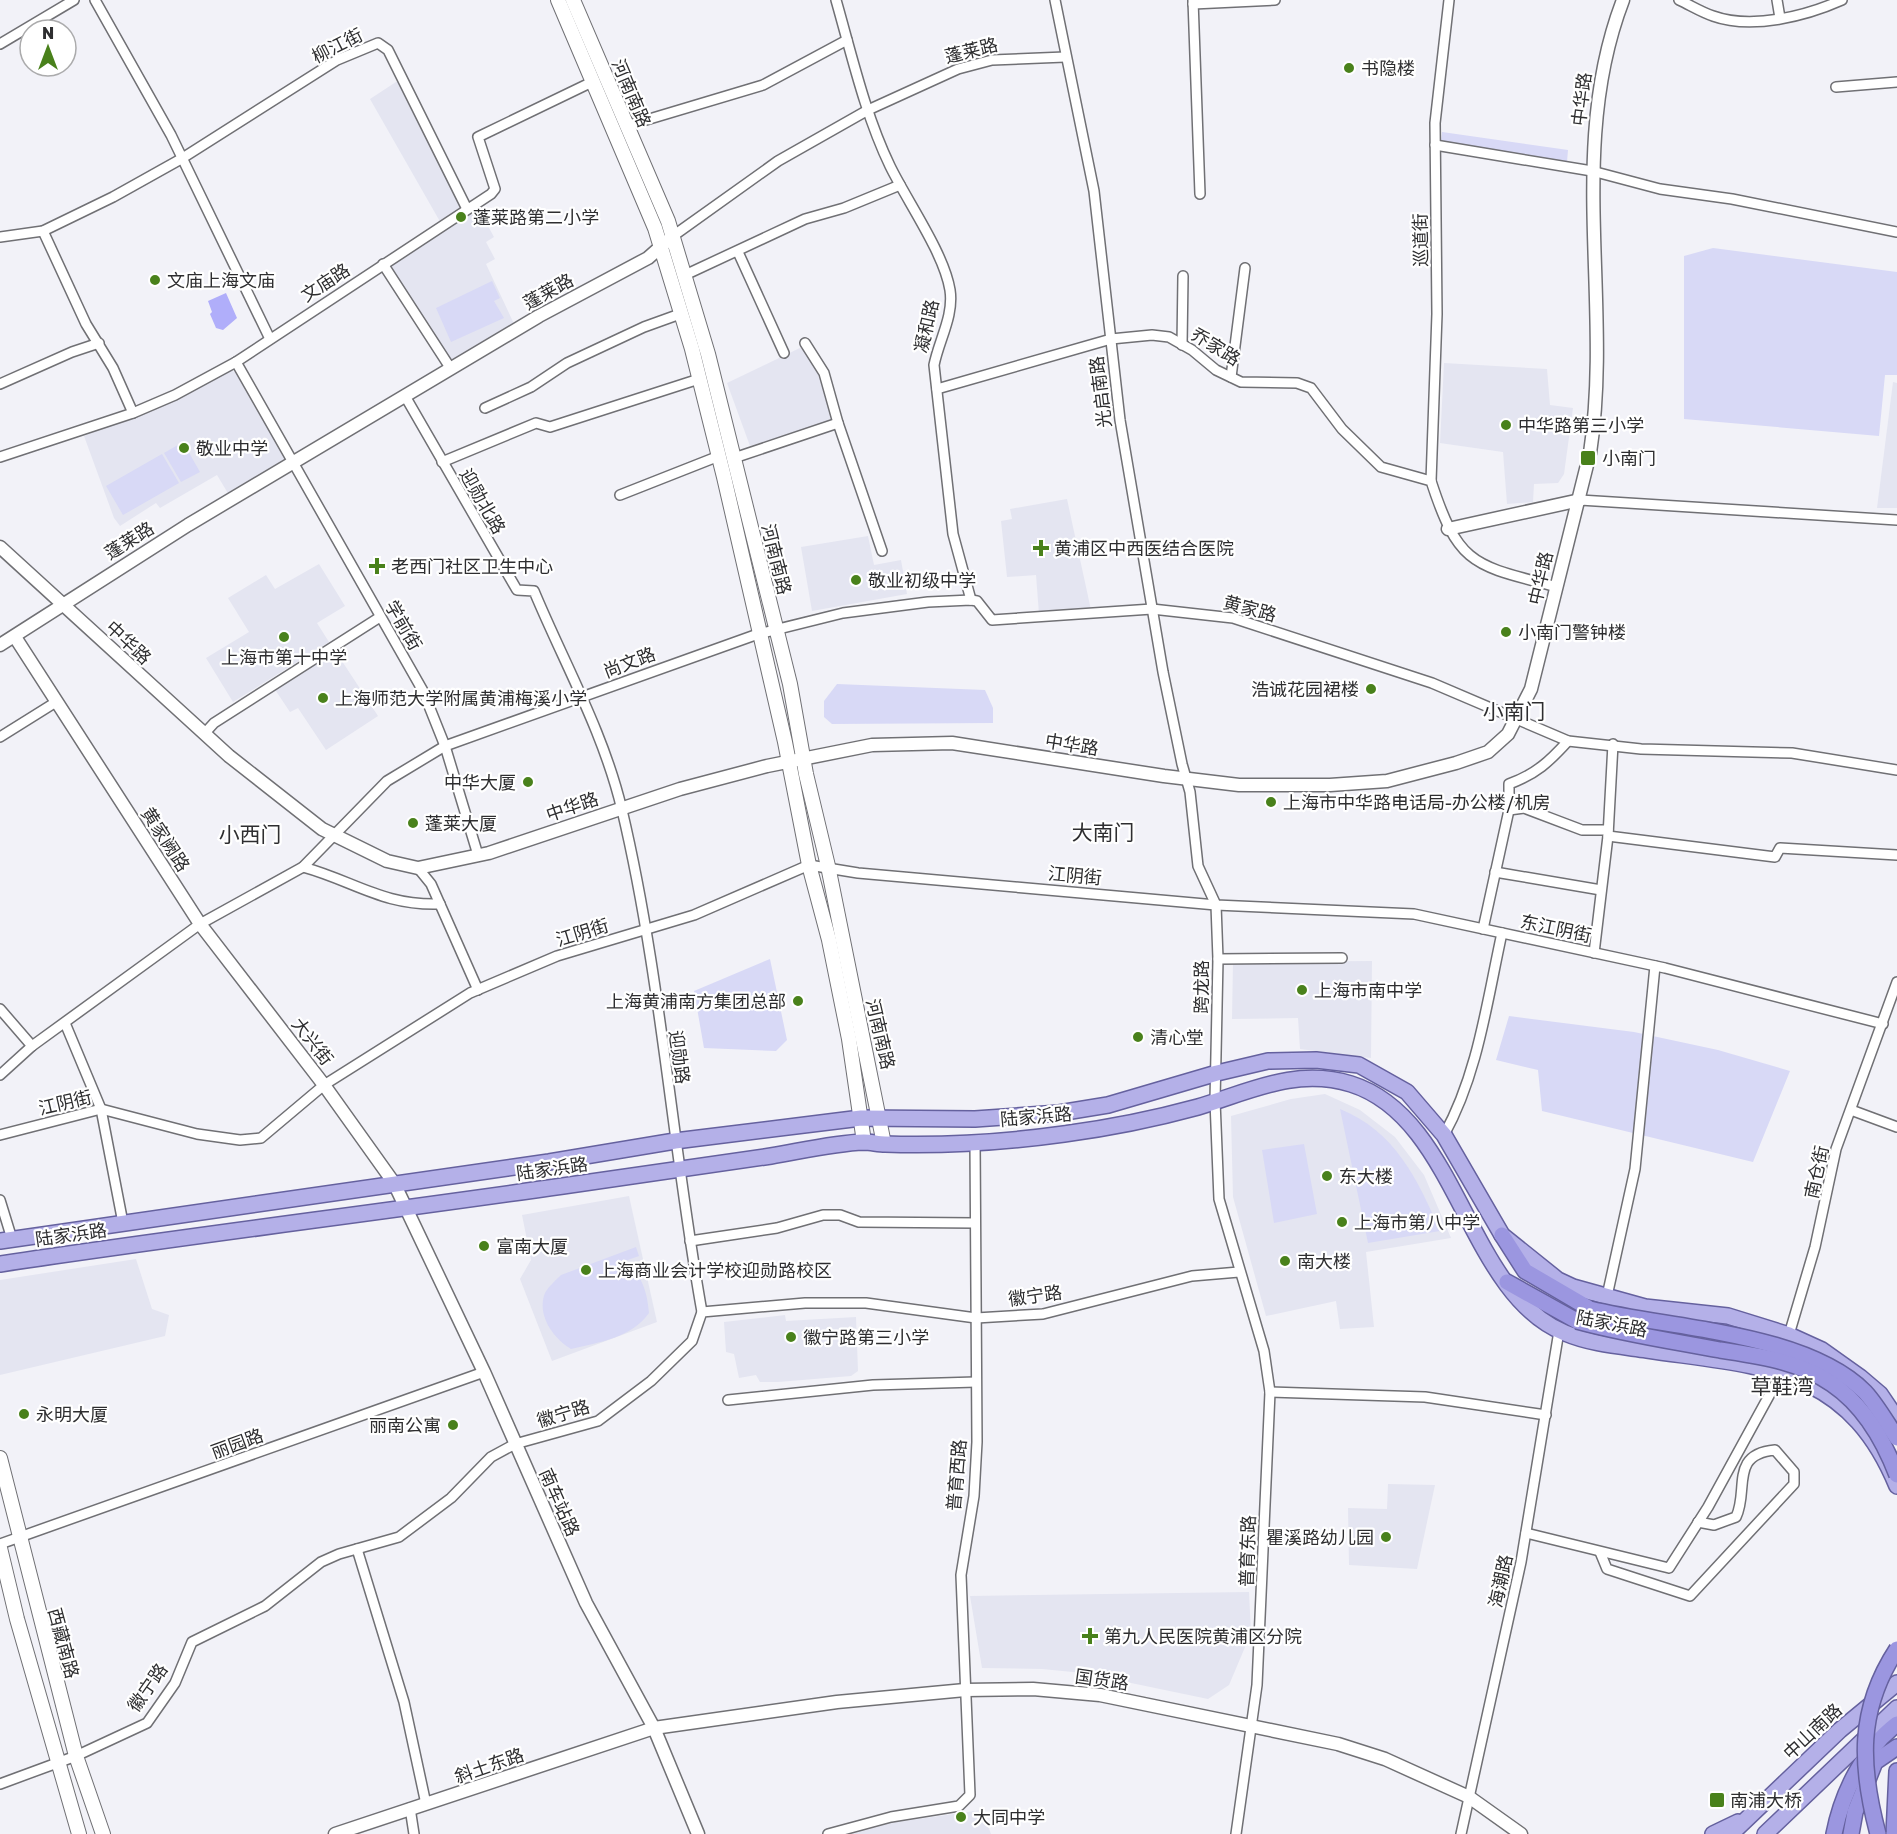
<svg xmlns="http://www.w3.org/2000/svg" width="1897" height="1834" font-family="'Golos Text','Noto Sans SC',sans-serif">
<rect width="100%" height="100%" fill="#f2f2f8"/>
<!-- built -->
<g fill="#e4e5f1">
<polygon points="399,80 467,209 476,204 494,237 486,242 495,259 486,264 515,326 452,362 386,265 442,225 370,99"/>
<polygon points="804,346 820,375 832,421 750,446 727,383"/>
<polygon points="1444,363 1547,369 1550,405 1573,408 1564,474 1558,483 1534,484 1533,502 1507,504 1503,452 1440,443"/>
<polygon points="230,370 237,373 287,460 229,495 217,475 160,508 156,503 120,526 114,518 84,436 178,398"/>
<polygon points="1893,382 1897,383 1897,508 1877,508"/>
<polygon points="1067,499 1091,610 1039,614 1036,575 1007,577 1001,521 1012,519 1010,509"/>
<polygon points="868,536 874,565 901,560 907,594 812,611 801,547"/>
<polygon points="319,564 345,606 317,623 329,642 233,702 206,658 249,632 228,598 266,575 275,589"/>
<polygon points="334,649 378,716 326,750 298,708 290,712 274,688"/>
<polygon points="1372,961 1371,1058 1300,1049 1298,1018 1232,1019 1233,962"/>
<polygon points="1325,1094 1360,1110 1395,1137 1424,1175 1451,1238 1366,1252 1374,1327 1340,1329 1336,1301 1266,1316 1233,1197 1231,1116 1291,1099"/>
<polygon points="629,1196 657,1322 552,1361 520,1279 531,1260 522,1215"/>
<polygon points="136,1259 152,1309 169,1315 165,1336 0,1375 0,1280"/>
<polygon points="785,1315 786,1321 856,1317 858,1371 851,1376 778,1382 760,1382 756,1375 739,1378 734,1354 726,1352 724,1322"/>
<polygon points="1388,1484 1435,1485 1417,1569 1349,1565 1348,1508 1387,1509"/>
<polygon points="1249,1592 1251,1633 1229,1685 1208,1699 1083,1673 1042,1669 982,1668 970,1596"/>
<polygon points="982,1810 991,1834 852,1834 891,1823"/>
</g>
<!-- green -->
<g fill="#d8d9f6">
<polygon points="1442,132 1568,150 1567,162 1441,142"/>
<polygon points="1713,248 1897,272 1897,375 1885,375 1879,436 1684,419 1684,256"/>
<polygon points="492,281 500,298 494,301 504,318 451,342 436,308"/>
<polygon points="183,442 200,472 181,482 164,453"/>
<polygon points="162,454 179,483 123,515 106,486"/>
<polygon points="837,684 985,690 993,708 993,723 832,724 824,717 824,701"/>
<polygon points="770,959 787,1040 776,1051 704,1048 694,991"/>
<polygon points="1509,1016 1634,1032 1718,1050 1790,1071 1753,1162 1542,1111 1538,1070 1496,1060"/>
<path d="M1340,1109C1395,1131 1418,1180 1440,1231L1368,1243Z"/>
<polygon points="1304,1144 1317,1214 1274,1223 1262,1150"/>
<path d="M636,1247L639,1256L625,1261C642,1275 647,1291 649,1313C631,1338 600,1342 571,1349C554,1339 536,1315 545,1293C548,1287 556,1280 561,1275Z"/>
</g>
<!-- water -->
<polygon fill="#b0aefa" points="226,293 237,318 223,330 216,328 210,314 212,312 208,301"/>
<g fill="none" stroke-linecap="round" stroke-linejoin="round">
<defs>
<g id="minor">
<polyline points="95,0 171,135 270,339"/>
<path d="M836,0C852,56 865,114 890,166C907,201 944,253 950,290C954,316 939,340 934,365L953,534L971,600"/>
<polyline points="1055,0 1094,191 1120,420 1163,672 1182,764 1190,792 1198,866 1216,905 1218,959 1215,1101 1219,1199 1264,1351 1270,1392 1257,1685 1236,1834"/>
<polyline points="1193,0 1200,194"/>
<path d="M1679,0C1690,5 1701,12 1713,16C1752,30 1806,16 1842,0"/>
<polyline points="1777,0 1780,18"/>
<polyline points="1193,4 1275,0"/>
<polyline points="0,44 74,0"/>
<polyline points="1836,87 1897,82"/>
<polyline points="626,126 763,85 847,40"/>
<polyline points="1435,145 1592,171 1660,189 1732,199 1897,232"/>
<polyline points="43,231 86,324 113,368 133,413"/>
<polyline points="673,236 778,161 868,110 958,69 992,60 1065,57"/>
<polyline points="0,237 43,231 113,197 181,159 337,60 378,43 388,50 467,209"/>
<polyline points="738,252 784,353"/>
<polyline points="383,264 451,369"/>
<polyline points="685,275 805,219 844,208 900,185"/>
<polyline points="805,343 824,373 838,423 882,551"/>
<polyline points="1182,345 1183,276"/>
<polyline points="236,362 423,691 445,746 478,855"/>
<polyline points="1231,377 1245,268"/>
<polyline points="0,384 72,352 99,343"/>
<path d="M937,389L1111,339L1152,335L1169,337L1192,350L1216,370L1241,382L1297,383L1311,388L1342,429L1381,467L1431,481C1459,567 1474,565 1557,587"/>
<path d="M405,396L517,590L534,591C564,663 604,733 622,810C661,975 672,1145 702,1312"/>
<polyline points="485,408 531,387 567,363 644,327 680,314"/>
<polyline points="0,457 133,413 175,395 236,362 491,194 495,189 478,137 592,82"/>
<polyline points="734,458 838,423"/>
<polyline points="442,462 536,423 550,427 699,379"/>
<polyline points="1431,481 1437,314 1435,123 1449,0"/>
<polyline points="620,495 719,456"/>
<polyline points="1580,500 1897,520"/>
<polyline points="204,734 214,723 380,617"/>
<polyline points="0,737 56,702"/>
<polyline points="1509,810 1524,808 1582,830 1608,830"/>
<polyline points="1608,836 1775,857 1780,848 1897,855"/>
<path d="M303,867C354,881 383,906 440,904"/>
<polyline points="418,868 431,884 478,990"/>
<polyline points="1495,872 1601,890"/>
<path d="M1483,929L1509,810V784C1536,774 1549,762 1568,741"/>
<polyline points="1594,953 1608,836 1613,744"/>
<polyline points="1218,959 1342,958"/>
<polyline points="0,1009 32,1046"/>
<polyline points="65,1023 101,1109 123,1223"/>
<polyline points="0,1075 32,1046 200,924 303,867 387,781 445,746 758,634 843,613 928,602 971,600 977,601 992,620 1152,609 1233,618 1432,683 1568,741 1641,749 1792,753 1897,770"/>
<polyline points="1851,1110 1897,1127"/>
<polyline points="0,1135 101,1109 197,1134 240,1140 261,1138 324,1085 470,993 557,956 694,915 809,865 858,873 1216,905 1414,914 1665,968 1883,1024"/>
<path d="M1444,1135C1478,1074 1487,1001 1502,933"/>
<polyline points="0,1200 12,1239"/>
<polyline points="690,1241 777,1228 823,1215 840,1215 859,1222 975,1223"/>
<polyline points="1607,1296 1635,1169 1655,966"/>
<polyline points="1788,1338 1815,1247 1836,1149 1897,982"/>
<polyline points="1270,1392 1425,1397 1546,1415"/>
<polyline points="728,1400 873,1385 976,1382"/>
<polyline points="1526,1533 1669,1568 1708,1507 1782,1372"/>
<polyline points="0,1544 484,1372"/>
<polyline points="357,1549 404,1702 426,1804"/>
<path d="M1600,1552L1607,1569L1690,1596L1794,1484V1472L1775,1450C1729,1454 1749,1491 1736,1517L1714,1525L1698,1522"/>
<polyline points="0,1784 76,1756 147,1723 175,1683 192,1642 265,1606 321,1562 339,1554 399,1537 451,1498 491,1457 515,1444 598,1421 651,1381 692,1341 702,1312 805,1303 866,1303 976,1318 1043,1314 1192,1276 1239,1272"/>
<polyline points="410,1808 414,1834"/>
<polyline points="828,1834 891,1817 959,1806 970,1795 961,1575 974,1496 977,1442 975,1141"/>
<polyline points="1461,1834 1521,1562 1559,1331"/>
</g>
<g id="tertiary">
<polyline points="1448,529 1580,500"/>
<path d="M0,547L229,756L322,829L387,861L418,868L489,853L680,789L767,766L872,745L952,743L1164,776L1239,785H1330L1387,781L1456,763L1488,752L1508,734L1531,689L1590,453C1613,302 1566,148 1623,0"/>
<polyline points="15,637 200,924 324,1085 394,1183 484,1372 586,1603 654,1728 698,1834"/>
<polyline points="0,645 188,525 539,316 648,258 673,236"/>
<polyline points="335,1834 654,1728 837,1702 965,1690 1033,1689 1100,1695 1338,1744 1385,1759 1469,1797 1521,1834"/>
</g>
<g id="secondary">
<polyline points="558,0 655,228 692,349 724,477 785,742 809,865 829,940 849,1039 864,1142"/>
<polyline points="573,0 668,221 708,354 790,684 806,774 828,866 884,1144"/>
<polyline points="0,1458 76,1756 103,1834"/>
<polyline points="0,1548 17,1619 79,1834"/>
</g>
<g id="primary">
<polyline points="0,1241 549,1162 675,1141 861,1118 975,1119 1059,1113 1108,1105 1217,1073 1268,1061 1316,1060 1359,1065 1407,1092 1444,1135 1502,1235 1558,1280 1573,1287 1645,1307 1728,1316 1789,1335 1822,1350 1860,1377 1880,1394 1897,1419"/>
<path d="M0,1264C187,1236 375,1213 563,1186C632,1176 701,1166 771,1156C801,1151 834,1143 864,1142C871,1142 878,1144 885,1144C944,1146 1006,1142 1064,1134C1109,1128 1154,1119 1198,1107C1249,1092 1295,1067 1351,1084C1459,1118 1466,1293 1565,1333C1591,1344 1619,1346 1647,1350C1761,1367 1847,1365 1897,1486"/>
<polyline points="1713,1834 1738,1822"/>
<polyline points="1731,1834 1840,1730 1897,1683"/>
<polyline points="1765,1834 1897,1708"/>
</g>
<g id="trunk">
<polyline points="1502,1235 1525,1271 1590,1309"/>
<polyline points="1507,1282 1577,1321"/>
<path d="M1834,1834C1842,1793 1863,1750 1897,1724"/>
<polyline points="1851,1834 1855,1812 1875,1762 1897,1747"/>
<polyline points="1894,1834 1897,1771"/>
</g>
</defs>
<!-- minor casing -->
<use href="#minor" stroke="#707074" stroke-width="12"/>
<!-- tertiary casing -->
<use href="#tertiary" stroke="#707074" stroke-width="15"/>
<!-- secondary casing -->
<use href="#secondary" stroke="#707074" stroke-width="16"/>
<!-- primary casing -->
<use href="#primary" stroke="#65619e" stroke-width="18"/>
<!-- trunk casing -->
<use href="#trunk" stroke="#65619e" stroke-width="18"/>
<!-- minor -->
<use href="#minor" stroke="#fff" stroke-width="9"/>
<!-- tertiary -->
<use href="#tertiary" stroke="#fff" stroke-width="12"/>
<!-- secondary -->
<use href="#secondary" stroke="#fff" stroke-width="14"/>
<!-- primary -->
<use href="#primary" stroke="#b4b0e8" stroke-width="15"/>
<!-- trunk -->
<use href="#trunk" stroke="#9b96e0" stroke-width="15"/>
<defs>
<g id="trunk-bridge">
<path d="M1590,1309C1671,1329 1805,1332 1865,1392C1877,1405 1887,1423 1897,1438"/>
<path d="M1577,1321C1624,1334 1672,1341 1720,1350C1758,1356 1799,1361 1832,1384C1863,1405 1884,1441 1897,1475"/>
<path d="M1878,1834C1860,1766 1857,1710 1897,1649"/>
</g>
</defs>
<!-- trunk-bridge casing -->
<use href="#trunk-bridge" stroke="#65619e" stroke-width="18" stroke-linecap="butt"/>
<!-- trunk-bridge -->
<use href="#trunk-bridge" stroke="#9b96e0" stroke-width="15"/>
</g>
<!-- markers -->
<g fill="#49811b" stroke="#fff" stroke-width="2">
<circle cx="1349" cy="68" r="6"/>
<circle cx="461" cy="217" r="6"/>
<circle cx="155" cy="280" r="6"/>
<circle cx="1506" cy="425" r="6"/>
<circle cx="184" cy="448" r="6"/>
<rect x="1580" y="450" width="16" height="16" rx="3"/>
<path d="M1038 539h6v6h6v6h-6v6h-6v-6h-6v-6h6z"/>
<path d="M374 557h6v6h6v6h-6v6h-6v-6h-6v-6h6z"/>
<circle cx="856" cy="580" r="6"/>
<circle cx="1506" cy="632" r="6"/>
<circle cx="284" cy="637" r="6"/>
<circle cx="1371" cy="689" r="6"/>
<circle cx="323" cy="698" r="6"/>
<circle cx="528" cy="782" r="6"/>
<circle cx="1271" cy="802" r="6"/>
<circle cx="413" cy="823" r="6"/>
<circle cx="1302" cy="990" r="6"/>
<circle cx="798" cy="1001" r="6"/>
<circle cx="1138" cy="1037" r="6"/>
<circle cx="1327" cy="1176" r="6"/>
<circle cx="1342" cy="1222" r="6"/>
<circle cx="484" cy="1246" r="6"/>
<circle cx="1285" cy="1261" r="6"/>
<circle cx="586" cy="1270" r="6"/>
<circle cx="791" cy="1337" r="6"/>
<circle cx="24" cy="1414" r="6"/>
<circle cx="453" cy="1425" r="6"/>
<circle cx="1386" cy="1537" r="6"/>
<path d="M1087 1627h6v6h6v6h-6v6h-6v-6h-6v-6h6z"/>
<rect x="1709" y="1792" width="16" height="16" rx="3"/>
<circle cx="961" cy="1817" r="6"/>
</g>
<g text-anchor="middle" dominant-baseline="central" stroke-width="4.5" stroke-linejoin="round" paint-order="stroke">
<!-- street labels -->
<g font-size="18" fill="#2e2e30" stroke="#fff">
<text transform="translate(337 45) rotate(-27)">柳江街</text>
<text transform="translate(971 50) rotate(-14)">蓬莱路</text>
<text transform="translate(632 93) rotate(67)">河南南路</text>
<text transform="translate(1581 99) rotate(-83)">中华路</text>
<text transform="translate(1420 240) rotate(-91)">巡道街</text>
<text transform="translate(325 282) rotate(-33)">文庙路</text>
<text transform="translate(548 291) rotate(-29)">蓬莱路</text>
<text transform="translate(926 326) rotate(-77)">凝和路</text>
<text transform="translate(1216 346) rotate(32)">乔家路</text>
<text transform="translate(1100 392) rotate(-97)">光启南路</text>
<text transform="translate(483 501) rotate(60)">迎勋北路</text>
<text transform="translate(129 540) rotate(-32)">蓬莱路</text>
<text transform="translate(777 559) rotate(76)">河南南路</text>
<text transform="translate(1540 578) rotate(-77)">中华路</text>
<text transform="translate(1250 608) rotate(15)">黄家路</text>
<text transform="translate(404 625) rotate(60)">学前街</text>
<text transform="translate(129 642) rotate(43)">中华路</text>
<text transform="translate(629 662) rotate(-21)">尚文路</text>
<text transform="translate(1072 744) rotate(9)">中华路</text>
<text transform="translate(572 806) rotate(-19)">中华路</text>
<text transform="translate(166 839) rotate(57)">黄家阙路</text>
<text transform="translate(1075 875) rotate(5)">江阴街</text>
<text transform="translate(1556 928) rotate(12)">东江阴街</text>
<text transform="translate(582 932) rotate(-17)">江阴街</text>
<text transform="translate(1201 987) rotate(-90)">跨龙路</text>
<text transform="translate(881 1034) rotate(77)">河南南路</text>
<text transform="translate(313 1041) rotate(52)">大兴街</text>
<text transform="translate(680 1057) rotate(82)">迎勋路</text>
<text transform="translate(65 1102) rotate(-13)">江阴街</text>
<text transform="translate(1036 1116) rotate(-5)">陆家浜路</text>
<text transform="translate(552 1168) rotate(-8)">陆家浜路</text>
<text transform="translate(1816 1172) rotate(-78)">南仓街</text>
<text transform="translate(71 1234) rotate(-8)">陆家浜路</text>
<text transform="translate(1035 1295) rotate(-8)">徽宁路</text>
<text transform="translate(1612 1323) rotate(11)">陆家浜路</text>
<text transform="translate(563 1413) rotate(-17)">徽宁路</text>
<text transform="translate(237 1443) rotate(-20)">丽园路</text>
<text transform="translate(956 1475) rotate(-85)">普育西路</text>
<text transform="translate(560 1502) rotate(66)">南车站路</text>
<text transform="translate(1247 1551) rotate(-88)">普育东路</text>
<text transform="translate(1500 1581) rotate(-78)">海潮路</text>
<text transform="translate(64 1643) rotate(75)">西藏南路</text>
<text transform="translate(1102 1679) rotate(8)">国货路</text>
<text transform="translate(147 1687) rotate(-55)">徽宁路</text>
<text transform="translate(1812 1731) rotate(-43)">中山南路</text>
<text transform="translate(489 1765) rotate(-19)">斜土东路</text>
</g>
<!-- poi labels -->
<g font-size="18" fill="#2e2e30" stroke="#fff" text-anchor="start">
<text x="1361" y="68">书隐楼</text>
<text x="473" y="217">蓬莱路第二小学</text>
<text x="167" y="280">文庙上海文庙</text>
<text x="1518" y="425">中华路第三小学</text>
<text x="196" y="448">敬业中学</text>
<text x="1602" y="458">小南门</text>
<text x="1054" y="548">黄浦区中西医结合医院</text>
<text x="391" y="566">老西门社区卫生中心</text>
<text x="868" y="580">敬业初级中学</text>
<text x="1518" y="632">小南门警钟楼</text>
<text x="284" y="657" text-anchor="middle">上海市第十中学</text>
<text x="1359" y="689" text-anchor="end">浩诚花园裙楼</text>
<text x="335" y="698">上海师范大学附属黄浦梅溪小学</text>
<text x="516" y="782" text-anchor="end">中华大厦</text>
<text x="1283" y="802">上海市中华路电话局-办公楼/机房</text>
<text x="425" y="823">蓬莱大厦</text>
<text x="1314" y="990">上海市南中学</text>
<text x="786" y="1001" text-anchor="end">上海黄浦南方集团总部</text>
<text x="1150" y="1037">清心堂</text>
<text x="1339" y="1176">东大楼</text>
<text x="1354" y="1222">上海市第八中学</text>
<text x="496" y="1246">富南大厦</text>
<text x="1297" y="1261">南大楼</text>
<text x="598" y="1270">上海商业会计学校迎勋路校区</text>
<text x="803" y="1337">徽宁路第三小学</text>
<text x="36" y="1414">永明大厦</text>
<text x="441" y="1425" text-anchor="end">丽南公寓</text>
<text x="1374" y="1537" text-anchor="end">瞿溪路幼儿园</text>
<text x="1104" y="1636">第九人民医院黄浦区分院</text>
<text x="1730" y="1800">南浦大桥</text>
<text x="973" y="1817">大同中学</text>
</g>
<!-- quarter labels -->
<g font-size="21" fill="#2e2e30" stroke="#fff">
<text x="1514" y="711">小南门</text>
<text x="1103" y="832">大南门</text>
<text x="250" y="834">小西门</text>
<text x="1782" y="1386">草鞋湾</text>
</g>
</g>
<!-- north arrow -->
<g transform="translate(48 48)"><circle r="28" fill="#ffffff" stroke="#ababac" stroke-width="1.5"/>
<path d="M0-4.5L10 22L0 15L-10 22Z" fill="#49811b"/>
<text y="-9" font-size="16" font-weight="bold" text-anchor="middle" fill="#2e2e30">N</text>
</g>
</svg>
